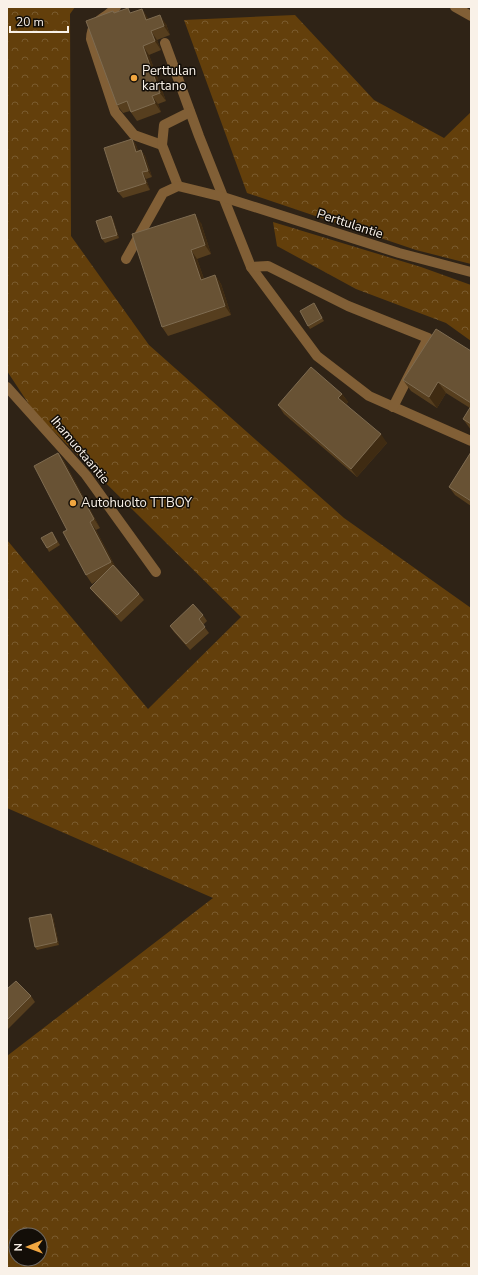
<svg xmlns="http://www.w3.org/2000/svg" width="478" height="1275" font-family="'Nunito Sans',sans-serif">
<defs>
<pattern id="forest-crowns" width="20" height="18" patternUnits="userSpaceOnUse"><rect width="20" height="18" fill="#633f0b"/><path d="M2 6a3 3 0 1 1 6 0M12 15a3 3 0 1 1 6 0" fill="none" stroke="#7a5b2f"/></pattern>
</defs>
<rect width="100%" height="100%" fill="#2f2316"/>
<!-- forest -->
<g fill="url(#forest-crowns)" fill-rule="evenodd">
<path d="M7,7H75L70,14L71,236L149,345L344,518L471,608V1268H7V1056L213,898L7,808V540L148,709L241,617L34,412L7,371ZM16,1235H40V1259H16Z"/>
<polygon points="295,15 374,100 444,138 471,112 471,264 416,250 247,193 184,20"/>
<polygon points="273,222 421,267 471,285 471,341 446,323 356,289 277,246"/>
</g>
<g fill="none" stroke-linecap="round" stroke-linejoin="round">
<!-- minor -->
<g stroke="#815f36" stroke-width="10">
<path d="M116,7C104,21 92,18 91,39L115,112L134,135L162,145"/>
<polyline points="455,7 471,16"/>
<polyline points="165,43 199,136 251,267 317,356 369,396 471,441"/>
<polyline points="178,186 162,145 164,125 190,112"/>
<polyline points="126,259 163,193 178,186 223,197 399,253 471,272"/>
<polyline points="251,267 268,266 348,306 428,338 393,407"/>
<polyline points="7,387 86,475 156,572"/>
</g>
</g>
<!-- wall -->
<g fill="#563e1e">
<polygon points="142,9 148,19 166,24 170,35 157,40 161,50 149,55 166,101 158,104 161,112 137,121 130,111 123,113 117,105 115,13 131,13"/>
<polygon points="132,139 136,145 138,151 141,150 145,156 152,177 146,179 150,190 123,198 118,192"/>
<polygon points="111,216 113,219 119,238 105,243 102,239"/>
<polygon points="201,223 211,254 197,259 204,279 215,275 221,284 231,315 168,336 162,327"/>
<polygon points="314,303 324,321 310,329 308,326"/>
<polygon points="471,351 471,430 463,419 470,408 446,393 437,408 411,391 403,380"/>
<polygon points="342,394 348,402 346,404 387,443 357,477 284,414 278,405"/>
<polygon points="471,452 471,506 455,495 449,487"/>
<polygon points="58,453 64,461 100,528 96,530 115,566 139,594 144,600 121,622 95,594 90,588 98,580 92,584 86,575 67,530"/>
<polygon points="52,532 60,545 49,552 47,548"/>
<polygon points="203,615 207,621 203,625 209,633 190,650 174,632 170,626"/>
<polygon points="53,917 59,945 37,950 35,947"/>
<polygon points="7,989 31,996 35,1002 7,1030"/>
</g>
<!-- shaded-wall -->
<g fill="#3f2b12">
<polygon points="142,9 148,18 152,29 146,20"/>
<polygon points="160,15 166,24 170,35 164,26"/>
<polygon points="151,31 157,40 161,50 155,41"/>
<polygon points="143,46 149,55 166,101 160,93"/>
<polygon points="152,96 158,104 161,112 155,103"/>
<polygon points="132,139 136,145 140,158 136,152"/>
<polygon points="141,150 145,156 152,177 148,171"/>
<polygon points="142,172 146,179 150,190 146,183"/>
<polygon points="195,214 201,223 211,254 205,245"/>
<polygon points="111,216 113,219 119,238 117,235"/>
<polygon points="191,250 197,259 207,288 201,280"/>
<polygon points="215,275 221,284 231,315 225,306"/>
<polygon points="438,382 446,393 437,408 429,397"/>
<polygon points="342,394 348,402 345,406 338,398"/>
<polygon points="381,434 387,443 357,477 351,469"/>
<polygon points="58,453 64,461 100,528 94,519"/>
<polygon points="90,522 96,530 117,570 111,562"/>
<polygon points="51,914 53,917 59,945 57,942"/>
</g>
<!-- building -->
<g fill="#685234" stroke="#7e6b50">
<polygon points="128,8 130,13 142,9 146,20 160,15 164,26 151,31 155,41 143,46 160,93 152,96 155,103 131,112 127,101 117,105 86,21 113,11 114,13"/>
<polygon points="132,139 136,152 141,150 148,171 142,172 146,183 118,192 104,148"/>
<polygon points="195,214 205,245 191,250 201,280 215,275 225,306 162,327 132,234"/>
<polygon points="111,216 117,235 102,239 96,221"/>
<polygon points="314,303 322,318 308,326 300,311"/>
<polygon points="436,329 471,351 471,403 438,382 429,397 403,380"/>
<polygon points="311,367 342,394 338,398 381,434 351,469 278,405"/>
<polygon points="471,406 471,424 463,419"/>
<polygon points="471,452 471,501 449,487"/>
<polygon points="58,453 94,519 90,522 111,562 86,575 63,532 67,530 34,466"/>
<polygon points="52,532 57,542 47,548 41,538"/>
<polygon points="113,565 139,594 117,615 90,588"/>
<polygon points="193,604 203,615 199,619 205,627 186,644 170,626"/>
<polygon points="51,914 57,942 35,947 29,918"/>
<polygon points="16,981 31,996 7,1020 7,989"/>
</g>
<!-- markers -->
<g fill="#f1a640" stroke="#130e08" stroke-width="1.5">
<circle cx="134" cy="78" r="4"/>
<circle cx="73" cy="503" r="4"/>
</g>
<g text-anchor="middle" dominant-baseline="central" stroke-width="3" stroke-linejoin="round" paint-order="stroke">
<!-- poi labels -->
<g font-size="13" fill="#f9f1e8" stroke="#130e08" text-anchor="start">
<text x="142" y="71">Perttulan<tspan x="142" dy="15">kartano</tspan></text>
<text x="81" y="503">Autohuolto TTBOY</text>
</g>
<!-- street labels -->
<g font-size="13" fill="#f9f1e8" stroke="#130e08">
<text transform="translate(350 224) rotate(18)">Perttulantie</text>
<text transform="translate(80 450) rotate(50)">Ihamuotaantie</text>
</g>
</g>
<!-- border -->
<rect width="478" height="1275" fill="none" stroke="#f9f1e8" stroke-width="16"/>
<!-- north arrow -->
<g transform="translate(28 1247) rotate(269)"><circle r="19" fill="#130e08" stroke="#6f6962"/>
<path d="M0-3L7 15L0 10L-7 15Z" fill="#f1a640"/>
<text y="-6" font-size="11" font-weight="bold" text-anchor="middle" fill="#f9f1e8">N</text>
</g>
<!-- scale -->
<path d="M10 26v6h58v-6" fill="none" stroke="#f9f1e8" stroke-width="2"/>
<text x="16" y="26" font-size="12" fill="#f9f1e8" stroke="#130e08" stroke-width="3" paint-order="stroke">20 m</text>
</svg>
